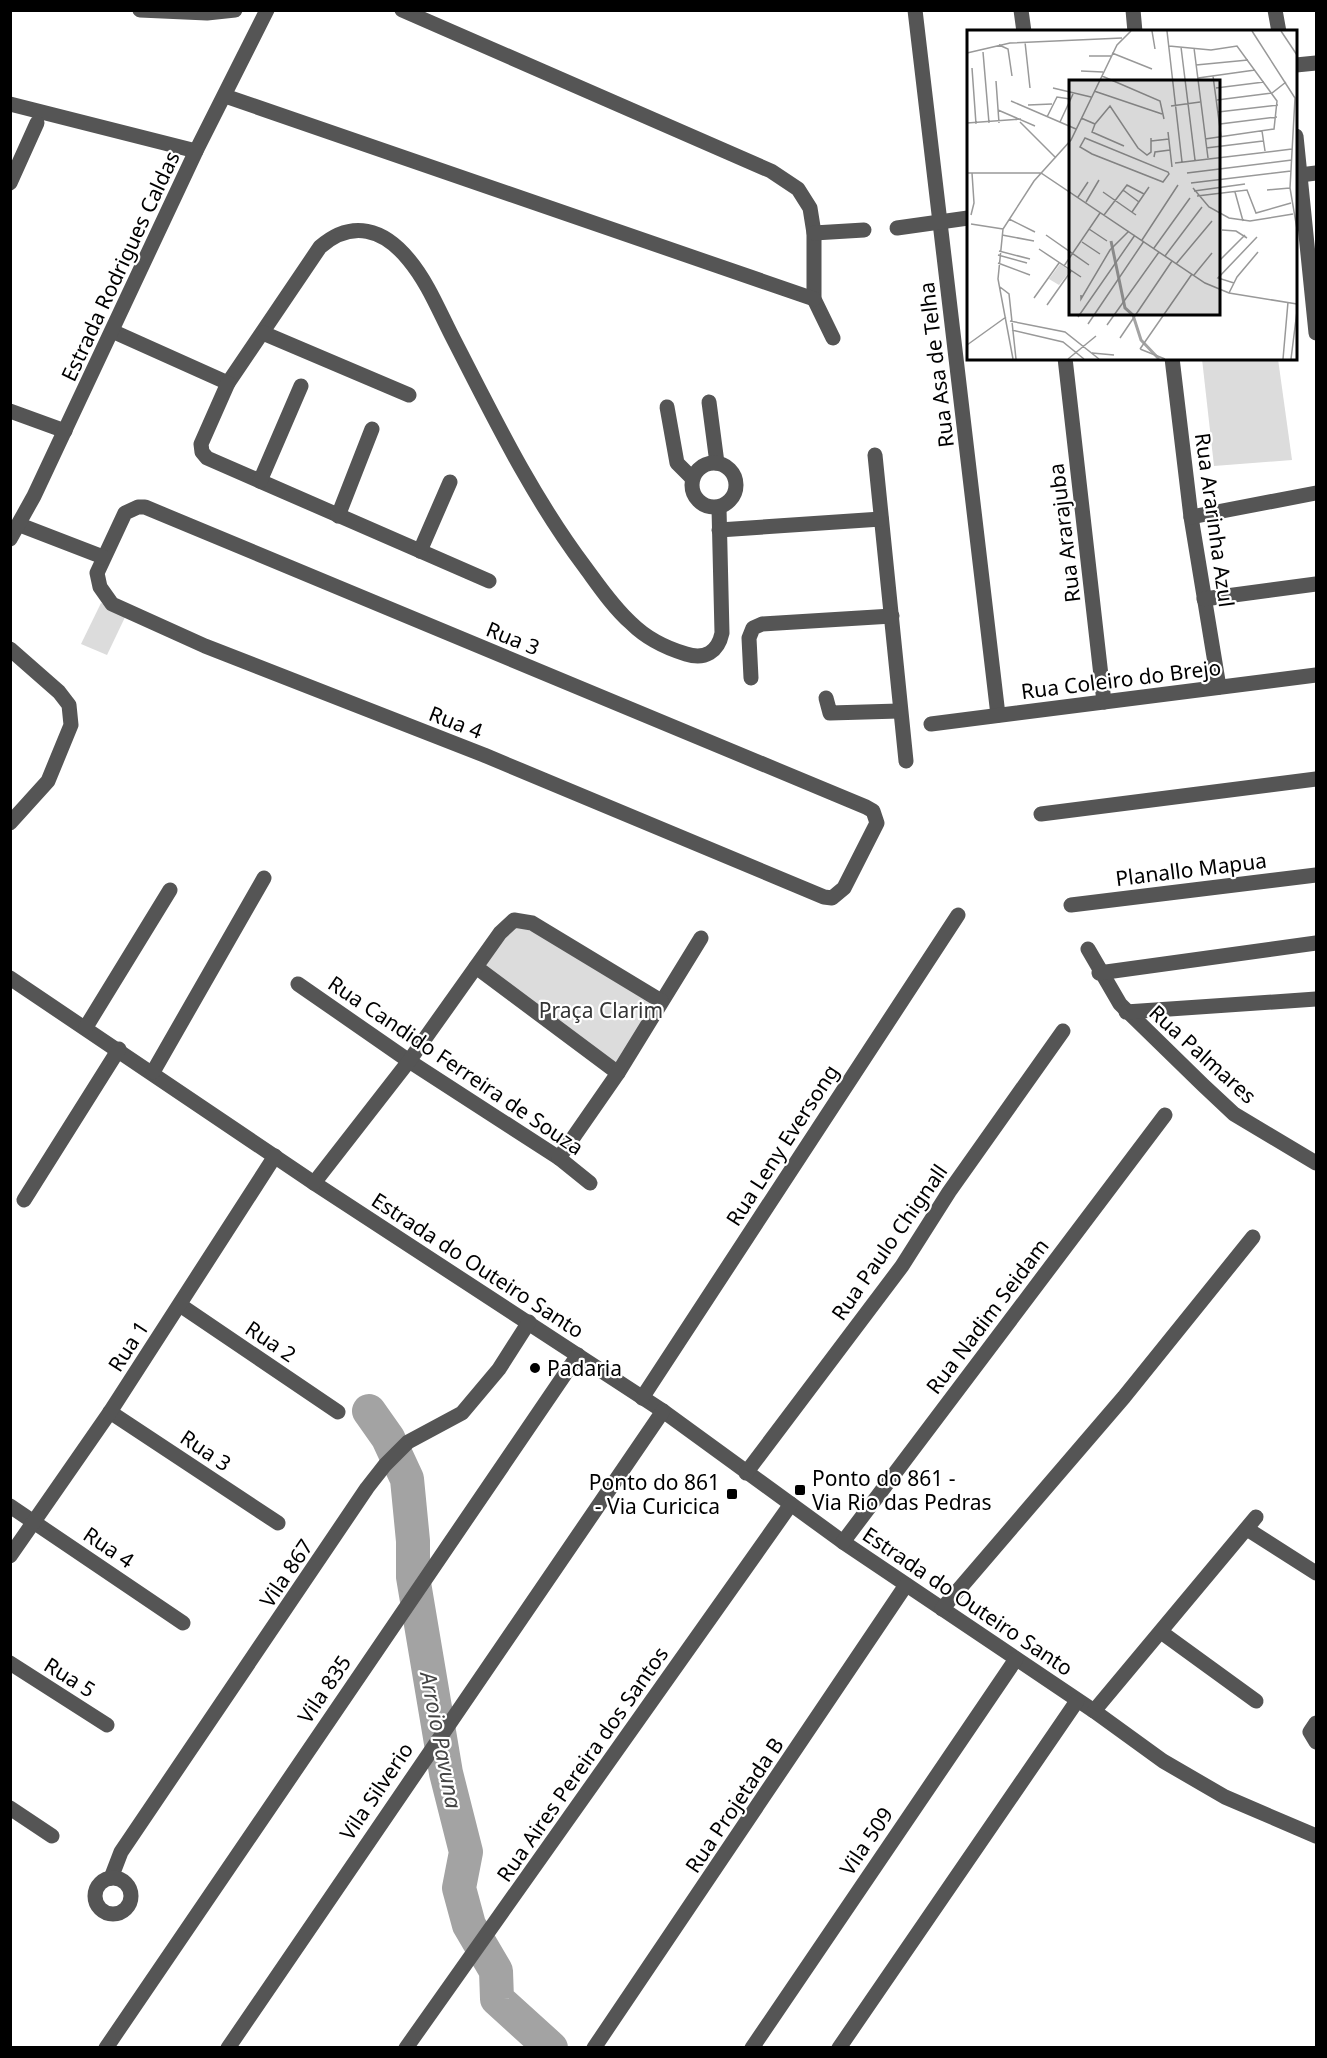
<svg xmlns="http://www.w3.org/2000/svg" width="1327" height="2058" font-family="'Noto Sans',sans-serif">
<rect width="100%" height="100%" fill="#fff"/>
<!-- green -->
<g fill="#dcdcdc">
<polygon points="1202,359 1278,359 1292,460 1214,466"/>
<polygon points="101,603 127,613 107,655 81,644"/>
<polygon points="514,920 661,1001 618,1073 477,967"/>
</g>
<g fill="none" stroke-linecap="round" stroke-linejoin="round">
<!-- river -->
<polyline stroke="#a3a3a3" stroke-width="34" points="369,1411 388,1438 407,1479 413,1541 413,1577 446,1773 466,1852 459,1888 469,1925 496,1971 497,1999 551,2048"/>
<!-- minor -->
<g stroke="#555" stroke-width="15">
<polyline points="140,10 207,13 235,10"/>
<polyline points="402,10 771,171 798,189 810,208 814,233 814,299 833,338"/>
<polyline points="915,10 998,715"/>
<polyline points="1021,10 1024,32"/>
<polyline points="1133,10 1135,32"/>
<polyline points="1275,10 1279,32"/>
<polyline points="1296,65 1316,63"/>
<polyline points="225,96 814,299"/>
<polyline points="10,104 196,151"/>
<polyline points="1296,136 1316,333"/>
<polyline points="1300,175 1316,173"/>
<polyline points="10,183 37,123"/>
<polyline points="897,228 968,218"/>
<polyline points="814,233 864,230"/>
<path d="M112,331L228,383L320,247C352,219 384,229 409,260C429,284 441,316 456,344C495,420 533,498 585,567C599,586 613,607 631,623C646,638 666,648 686,654C705,660 718,652 722,633L719,508"/>
<polyline points="263,333 409,395"/>
<polyline points="1065,358 1104,702"/>
<polyline points="1172,358 1191,517 1219,687"/>
<polyline points="228,383 201,444 202,452 207,458 489,581"/>
<polyline points="709,402 717,463"/>
<polyline points="667,407 677,463 692,478"/>
<polyline points="10,411 65,431"/>
<polyline points="875,455 906,761"/>
<circle cx="714" cy="485" r="22"/>
<polyline points="260,481 301,386"/>
<polygon points="138,507 145,507 866,807 873,811 877,823 844,888 832,898 824,897 484,755 205,646 112,604 100,587 97,573 125,513"/>
<polyline points="338,516 372,429"/>
<polyline points="1191,517 1316,493"/>
<polyline points="20,525 103,557"/>
<polyline points="719,530 881,519"/>
<polyline points="10,539 34,496 196,151 267,10"/>
<polyline points="420,551 450,482"/>
<polyline points="1204,599 1316,584"/>
<polyline points="10,649 59,692 69,705 71,725 48,781 10,823"/>
<polyline points="751,678 749,638 753,628 762,624 892,616"/>
<polyline points="826,698 830,713 899,711"/>
<polyline points="931,724 1316,675"/>
<polyline points="1041,814 1316,779"/>
<polyline points="1071,905 1316,875"/>
<polyline points="1088,949 1120,1004 1203,1085 1234,1114 1316,1163"/>
<polyline points="476,967 618,1073"/>
<polyline points="1099,973 1316,943"/>
<polyline points="10,978 314,1183 663,1411 843,1542 1094,1711 1163,1761 1225,1797 1316,1836"/>
<polyline points="298,984 409,1061 559,1158 590,1183"/>
<polyline points="1126,1012 1316,999"/>
<polyline points="86,1027 170,890"/>
<polyline points="153,1072 264,878"/>
<polyline points="559,1158 618,1073 701,938"/>
<polyline points="314,1183 409,1061 500,933 514,920 532,923 661,1001"/>
<polyline points="24,1200 119,1049"/>
<polyline points="180,1305 338,1412"/>
<polyline points="642,1398 958,915"/>
<polyline points="110,1412 278,1523"/>
<polyline points="746,1473 902,1266 949,1192 1063,1031"/>
<polyline points="10,1506 183,1623"/>
<polyline points="1247,1529 1316,1573"/>
<polyline points="843,1542 1165,1115"/>
<polyline points="10,1556 110,1412 275,1156"/>
<polyline points="942,1609 1124,1397 1253,1237"/>
<polyline points="1161,1632 1256,1701"/>
<polyline points="10,1663 107,1725"/>
<polyline points="1094,1711 1256,1517"/>
<polyline points="1316,1723 1310,1732 1316,1742"/>
<polyline points="10,1808 52,1836"/>
<polyline points="111,1878 121,1852 367,1488 385,1465 408,1442 462,1413 499,1369 529,1322"/>
<circle cx="113" cy="1896" r="18"/>
<polyline points="106,2048 578,1355"/>
<polyline points="228,2048 663,1411"/>
<polyline points="406,2048 791,1504"/>
<polyline points="594,2048 906,1585"/>
<polyline points="752,2048 1016,1659"/>
<polyline points="839,2048 1077,1701"/>
</g>
</g>
<!-- markers -->
<g fill="#000" stroke="#fff" stroke-width="2">
<circle cx="535" cy="1368" r="6"/>
<rect x="794" y="1484" width="12" height="12" rx="3"/>
<rect x="726" y="1488" width="12" height="12" rx="3"/>
</g>
<g text-anchor="middle" dominant-baseline="central" stroke-width="4.5" stroke-linejoin="round" paint-order="stroke">
<!-- street labels -->
<g font-size="21" fill="#000" stroke="#fff">
<text transform="translate(120 266) rotate(-65)">Estrada Rodrigues Caldas</text>
<text transform="translate(936 365) rotate(-97)">Rua Asa de Telha</text>
<text transform="translate(1215 520) rotate(82)">Rua Ararinha Azul</text>
<text transform="translate(1064 533) rotate(-97)">Rua Ararajuba</text>
<text transform="translate(513 638) rotate(22)">Rua 3</text>
<text transform="translate(1121 679) rotate(-7)">Rua Coleiro do Brejo</text>
<text transform="translate(456 722) rotate(21)">Rua 4</text>
<text transform="translate(1191 869) rotate(-7)">Planallo Mapua</text>
<text transform="translate(1203 1054) rotate(42)">Rua Palmares</text>
<text transform="translate(456 1065) rotate(34)">Rua Candido Ferreira de Souza</text>
<text transform="translate(782 1145) rotate(-57)">Rua Leny Eversong</text>
<text transform="translate(889 1242) rotate(-55)">Rua Paulo Chignall</text>
<text transform="translate(478 1265) rotate(33)">Estrada do Outeiro Santo</text>
<text transform="translate(987 1316) rotate(-53)">Rua Nadim Seidam</text>
<text transform="translate(271 1341) rotate(34)">Rua 2</text>
<text transform="translate(128 1346) rotate(-57)">Rua 1</text>
<text transform="translate(206 1450) rotate(34)">Rua 3</text>
<text transform="translate(109 1547) rotate(34)">Rua 4</text>
<text transform="translate(286 1573) rotate(-56)">Vila 867</text>
<text transform="translate(968 1601) rotate(34)">Estrada do Outeiro Santo</text>
<text transform="translate(70 1677) rotate(32)">Rua 5</text>
<text transform="translate(324 1689) rotate(-56)">Vila 835</text>
<text transform="translate(582 1764) rotate(-55)">Rua Aires Pereira dos Santos</text>
<text transform="translate(376 1791) rotate(-56)">Vila Silverio</text>
<text transform="translate(734 1805) rotate(-56)">Rua Projetada B</text>
<text transform="translate(866 1841) rotate(-56)">Vila 509</text>
</g>
<!-- park labels -->
<g font-size="21" fill="#333" stroke="#fff">
<text x="601" y="1010">Praça Clarim</text>
</g>
<!-- poi labels -->
<g font-size="21" fill="#000" stroke="#fff" text-anchor="start">
<text x="547" y="1368">Padaria</text>
<text x="812" y="1478">Ponto do 861 -<tspan x="812" dy="24">Via Rio das Pedras</tspan></text>
<text x="720" y="1482" text-anchor="end">Ponto do 861<tspan x="720" dy="24">- Via Curicica</tspan></text>
</g>
<!-- water labels -->
<g font-size="22" font-style="italic" fill="#444" stroke="#fff">
<text transform="translate(442 1740) rotate(79)">Arroio Pavuna</text>
</g>
</g>
<!-- overview -->
<g transform="translate(967 30)">
<rect width="330" height="330" fill="#fff"/>
<path d="M93,234L103,241L92,255L82,249Z" fill="#dcdcdc"/>
<path fill="none" stroke="#a3a3a3" stroke-width="3" d="M144,211L158,278L166,285L174,310L192,329"/>
<path fill="none" stroke="#999" stroke-width="1.5" d="M185,1L188,19M200,1L215,132M285,1L328,68L323,158L330,199M314,1L330,25M58,12L63,58M32,15L41,19L45,46M202,16L244,20L270,16L310,71L307,99L238,109M214,17L228,130M227,18L241,128M16,22L22,93M0,23L43,13L155,8M145,23L185,39M122,26H144M229,35L281,30M5,38L9,94M114,41L136,42M135,46L193,71L197,89M246,46L254,106M231,48L288,40M29,51L32,93M86,58L124,67M249,58L297,52M127,61L195,84M250,70L305,63L319,52M44,71L109,99M61,75L85,74M204,76L233,72M31,80L68,96M251,82L311,75M80,87L90,67L103,69M114,88L128,94L143,76L171,118L180,125L184,122V108M53,92L89,128M93,92L106,64M0,93L54,89M128,94L125,102L157,116M253,94L310,87M295,101L298,121M201,102L205,137M118,108L201,142L202,144L196,152L125,124L113,117ZM184,111L202,109M239,118L296,111M187,127L188,122L203,120M208,133L325,119M0,143H74L238,253L262,263L330,274M220,143L325,130M224,153L324,141M226,158L242,177L262,188L283,191L326,184M156,160L172,172M300,160L323,158M227,161L278,154M136,162L169,185M268,162L276,191M230,166L280,160L289,183L324,173M111,167L121,152M119,172L132,150M165,182L182,157M4,185L7,173L5,143M137,185L160,155L177,164M42,189L68,202M4,194L36,199M122,199L140,211M255,200L269,201L280,208M35,205L67,211M79,205L122,235M175,210L211,155M115,212L133,224M187,218L223,168M72,219L114,247M32,221L63,229M31,225L60,233M198,226L235,177M253,230L278,205M31,233L63,245M209,234L245,191M97,236L133,183M227,245L245,223M267,253L251,248L290,207M33,257L42,264L49,329M262,263L270,247L291,222M114,265V269L143,220L162,201M67,268L92,233M80,275L104,241M111,287L168,205M43,291L98,302L132,329M121,294L177,211M140,295L192,222M45,300L96,312L117,329M153,308L205,231M0,315L39,287M173,319L225,244M173,319L198,329M125,323L147,325M46,329L31,249L36,199L67,151L104,110L150,15L164,1M101,329L129,306M316,329L321,272M324,329L330,281"/>
<path fill="#000" fill-opacity="0.15" stroke="#000" stroke-width="3" d="M102,50H253V285H102Z"/>
<rect width="330" height="330" fill="none" stroke="#000" stroke-width="3"/>
</g>
<!-- border -->
<rect width="1327" height="2058" fill="none" stroke="#000000" stroke-width="24"/>
</svg>
